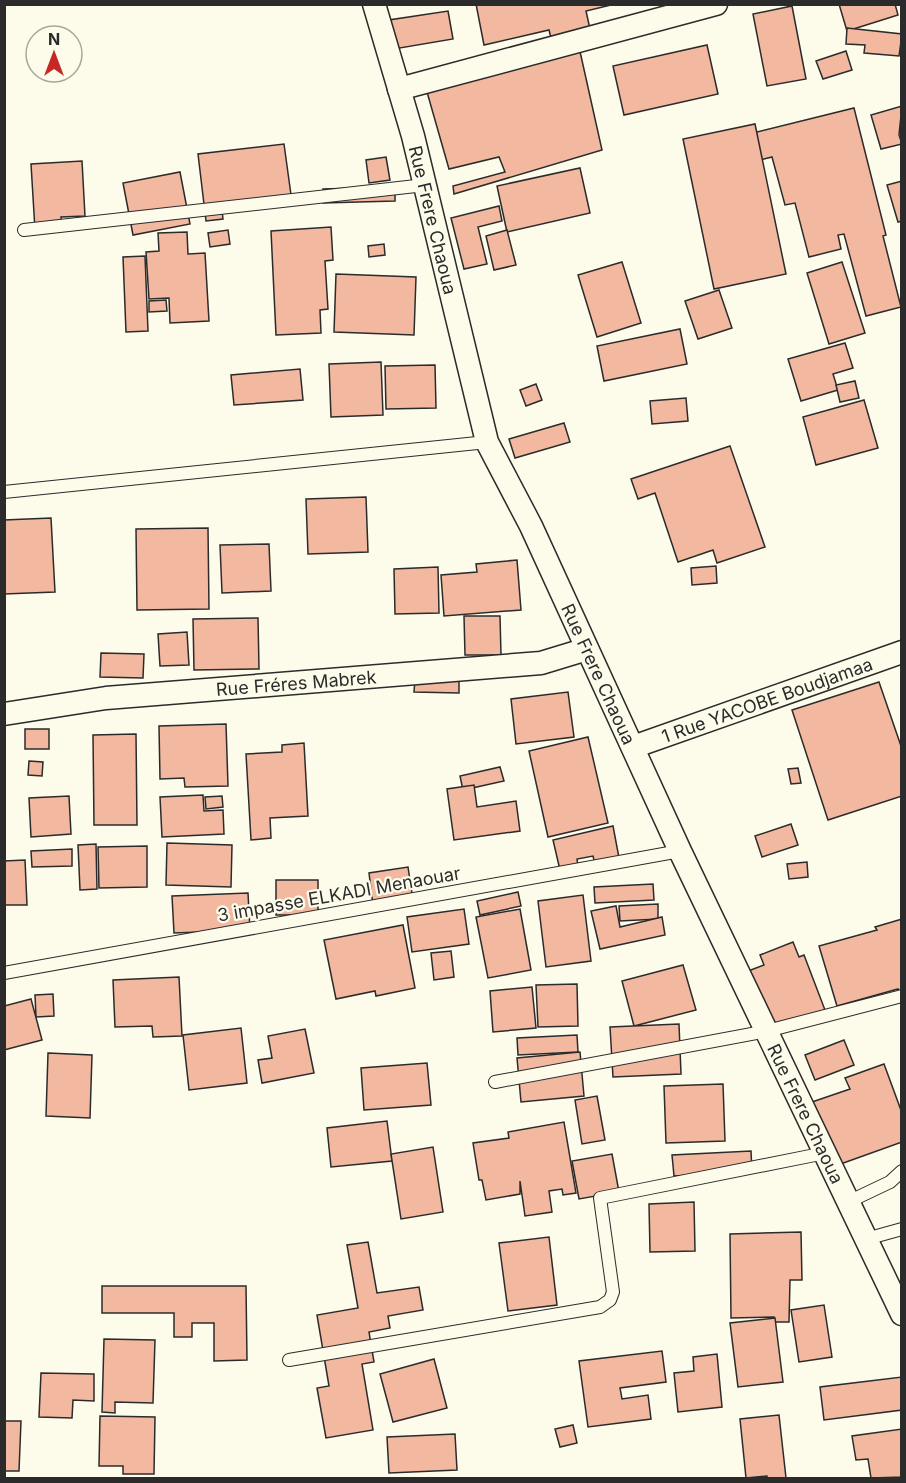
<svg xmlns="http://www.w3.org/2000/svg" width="906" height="1483" font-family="Inter,sans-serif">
<rect width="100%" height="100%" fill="#fdfbea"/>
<!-- building -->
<g fill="#f2b8a0" stroke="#2b2b2b" stroke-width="1.5">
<polygon points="476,4 615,4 586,11 590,29 551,38 549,30 484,45"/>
<polygon points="839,4 895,4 898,15 847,31"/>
<polygon points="792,6 806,79 767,86 753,14"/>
<polygon points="448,11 453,39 394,49 389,20"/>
<polygon points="847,28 902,34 899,56 864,53 865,45 846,44"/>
<polygon points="707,45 718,94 624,115 613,66"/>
<polygon points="579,47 602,150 454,194 453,186 505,172 499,157 449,169 427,92"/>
<polygon points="846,51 852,70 823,79 816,61"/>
<polygon points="902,106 899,135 902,144 881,149 871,115"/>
<polygon points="854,108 886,235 883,236 901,307 866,316 844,234 838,235 841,249 809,257 795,203 785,205 772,157 760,160 753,133"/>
<polygon points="755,124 786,274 714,289 683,139"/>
<polygon points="284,144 292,202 222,210 223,219 206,221 198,154"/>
<polygon points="386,157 390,180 369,183 366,160"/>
<polygon points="82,161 85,216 61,217 62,228 35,230 31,164"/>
<polygon points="580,168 590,213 507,232 497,186"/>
<polygon points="180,172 190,224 133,235 123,183"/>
<polygon points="902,181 902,221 898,222 887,185"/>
<polygon points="395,187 395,201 323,203 323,189"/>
<polygon points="499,206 502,221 478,227 487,264 464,269 451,218"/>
<polygon points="331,227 333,260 325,261 328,309 320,310 321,333 276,335 271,231"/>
<polygon points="228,230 230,244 210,247 208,233"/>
<polygon points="507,230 516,265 494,270 486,236"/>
<polygon points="187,232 188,254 205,253 209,321 170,323 169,298 149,299 146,252 159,251 158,233"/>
<polygon points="384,244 385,255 369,257 368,246"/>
<polygon points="145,256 148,331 126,332 123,257"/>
<polygon points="622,262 641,323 597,337 578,275"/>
<polygon points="842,262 865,333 829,344 807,273"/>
<polygon points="336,274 416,277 414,335 334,332"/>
<polygon points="719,290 732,328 698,339 685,301"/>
<polygon points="166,300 167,311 149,312 149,301"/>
<polygon points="680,329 687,364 604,381 597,346"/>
<polygon points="845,343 853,368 833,374 838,390 801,401 788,359"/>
<polygon points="381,362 383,415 331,417 329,364"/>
<polygon points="435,365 436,408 386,409 385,366"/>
<polygon points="300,369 303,400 234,405 231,375"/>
<polygon points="855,381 859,398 840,402 836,385"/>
<polygon points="536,384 542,400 526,406 520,390"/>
<polygon points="686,398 688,421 652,424 650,401"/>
<polygon points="864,400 878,448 816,465 803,417"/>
<polygon points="564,423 570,442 515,458 509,439"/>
<polygon points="730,446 765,547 717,563 713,550 678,562 655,493 638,499 631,479"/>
<polygon points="366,497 368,552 308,554 306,499"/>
<polygon points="51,518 55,592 4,594 4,520"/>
<polygon points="208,528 209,609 137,610 136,529"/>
<polygon points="269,544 271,591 222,593 220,545"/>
<polygon points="517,560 521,610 444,616 441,575 477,572 476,564"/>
<polygon points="716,566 717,583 692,585 691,568"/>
<polygon points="438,567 439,613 395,614 394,569"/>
<polygon points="464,616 500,616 501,655 465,655"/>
<polygon points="258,618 259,669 194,670 193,619"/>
<polygon points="187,632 189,665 160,666 158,634"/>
<polygon points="101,653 144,654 143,678 100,677"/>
<polygon points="415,679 459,680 459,693 414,692"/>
<polygon points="879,682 902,749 902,796 828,820 792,710"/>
<polygon points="568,692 574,737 516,744 511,699"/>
<polygon points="226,724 228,786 185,787 184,778 160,779 159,726"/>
<rect x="25" y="729" width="24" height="20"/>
<polygon points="136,734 137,825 94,825 93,735"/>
<polygon points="588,737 608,823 548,837 529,751"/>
<polygon points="304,743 308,816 270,818 271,838 251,840 246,754 282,752 282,745"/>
<polygon points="29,761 43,762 42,776 28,775"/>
<polygon points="500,767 504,781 463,790 460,776"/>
<polygon points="798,768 801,783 791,784 788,769"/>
<polygon points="474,785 477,807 516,801 520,831 454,840 447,789"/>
<polygon points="203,795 204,811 223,810 224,834 162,837 160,797"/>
<polygon points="69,796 71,834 31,837 29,798"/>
<polygon points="222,796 223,807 206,809 205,797"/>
<polygon points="791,824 798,845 762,857 755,836"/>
<polygon points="613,826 620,863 596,868 593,856 577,859 578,866 560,870 553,840"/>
<polygon points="167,843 232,845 231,887 166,885"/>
<polygon points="96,844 97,889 80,890 78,845"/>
<polygon points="147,846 147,887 99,888 98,847"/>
<polygon points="72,849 72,866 32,867 31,851"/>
<polygon points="25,860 27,905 4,905 4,861"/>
<polygon points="807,862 808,877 789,879 787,864"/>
<polygon points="408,867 413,900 373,906 369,873"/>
<rect x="276" y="880" width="42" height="35"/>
<polygon points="653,884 654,900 595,903 594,887"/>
<polygon points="518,892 521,906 480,915 477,901"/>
<polygon points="248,893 250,930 174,933 172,896"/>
<polygon points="583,895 591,961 546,967 538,901"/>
<polygon points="658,904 658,919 620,921 619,906"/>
<polygon points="616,906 620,927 662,917 665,935 600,949 591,911"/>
<polygon points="464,909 469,944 412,952 407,917"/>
<polygon points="520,909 531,970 488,978 476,917"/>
<polygon points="902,919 902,999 898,989 837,1006 819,946 877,930 875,927"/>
<polygon points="403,925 415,988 376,996 375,991 336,999 324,940"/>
<polygon points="793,942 799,957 804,955 825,1010 766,1033 743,973 764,965 760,955"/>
<polygon points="451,951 454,977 434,980 431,953"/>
<polygon points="683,965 696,1010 634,1026 622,981"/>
<polygon points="179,977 182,1036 153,1037 152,1026 115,1027 113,980"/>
<polygon points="577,984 578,1026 538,1027 536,985"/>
<polygon points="532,987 536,1028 493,1032 490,991"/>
<polygon points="53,994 54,1016 36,1017 35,995"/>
<polygon points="31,999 42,1040 4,1050 4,1006"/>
<polygon points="679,1024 681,1074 613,1077 610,1027"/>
<polygon points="241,1028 247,1083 189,1090 183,1035"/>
<polygon points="305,1029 314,1073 262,1083 258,1060 272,1058 268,1036"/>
<polygon points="577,1035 578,1052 518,1055 517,1038"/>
<polygon points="844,1040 854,1065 815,1080 805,1055"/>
<polygon points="580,1052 584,1096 521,1102 517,1058"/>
<polygon points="48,1053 92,1055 90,1118 46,1116"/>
<polygon points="427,1063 431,1105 364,1110 361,1068"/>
<polygon points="884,1064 902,1113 902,1142 835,1166 812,1102 850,1089 845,1078"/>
<polygon points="723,1084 725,1141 666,1143 664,1086"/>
<polygon points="597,1096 605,1140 582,1144 575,1100"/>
<polygon points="387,1121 392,1161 331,1167 327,1128"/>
<polygon points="564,1122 576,1193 563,1195 562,1189 549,1191 552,1212 525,1216 520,1181 520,1194 486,1200 482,1180 479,1180 473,1143 509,1138 508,1132"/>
<polygon points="433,1147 443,1212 401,1219 391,1154"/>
<polygon points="751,1151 752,1172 674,1176 672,1155"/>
<polygon points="612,1154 619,1192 579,1199 572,1161"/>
<polygon points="694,1202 695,1251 650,1252 649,1204"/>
<polygon points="801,1232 802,1280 790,1280 789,1322 774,1322 774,1317 731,1318 730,1234"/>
<polygon points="549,1237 557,1305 508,1311 499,1243"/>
<polygon points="368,1242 377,1293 419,1287 423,1310 388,1316 390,1328 369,1332 374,1362 362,1364 373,1430 326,1438 317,1388 329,1386 317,1315 358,1308 347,1245"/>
<polygon points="102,1286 246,1286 247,1360 214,1361 214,1323 192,1323 192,1337 174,1337 174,1313 102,1313"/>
<polygon points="824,1305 832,1357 799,1362 791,1310"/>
<polygon points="775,1318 783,1382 738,1387 730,1323"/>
<polygon points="104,1339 155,1340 153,1403 115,1402 115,1413 102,1412"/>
<polygon points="662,1351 666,1382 620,1388 622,1399 648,1395 651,1419 588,1427 579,1361"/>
<polygon points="717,1354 722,1407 678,1412 674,1373 694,1371 693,1357"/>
<polygon points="434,1359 447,1408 393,1422 380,1374"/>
<polygon points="41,1373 94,1374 94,1401 73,1400 72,1418 39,1417"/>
<polygon points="902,1377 902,1410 824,1420 820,1387"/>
<polygon points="779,1415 786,1478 767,1478 767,1476 746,1478 740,1419"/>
<polygon points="100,1416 155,1417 154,1474 123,1474 123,1466 99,1466"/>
<polygon points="4,1421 21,1421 19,1471 4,1471"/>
<polygon points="573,1425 577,1443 560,1447 555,1429"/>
<polygon points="902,1429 902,1477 871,1478 868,1459 856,1460 852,1436"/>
<polygon points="455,1434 457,1470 389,1473 387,1437"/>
</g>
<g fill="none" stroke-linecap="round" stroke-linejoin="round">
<defs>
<g id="service">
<polyline points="24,230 425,185"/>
<polyline points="4,492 487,442"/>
<polyline points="4,973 680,851"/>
<polyline points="495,1082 767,1031 902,996"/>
<polyline points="848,1202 890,1182 902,1171"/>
<polyline points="866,1239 902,1229"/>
<polyline points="289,1360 600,1307 610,1300 613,1292 600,1198 825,1153"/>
</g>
<g id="minor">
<path id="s1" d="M374,4L413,136L487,442L531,526L680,851L902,1314"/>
<polyline points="399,89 716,4"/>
<path id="s2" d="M4,714L106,698L541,663L587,649"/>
<path id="s3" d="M633,747L902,652"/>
</g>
</defs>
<!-- service casing -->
<use href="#service" stroke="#2b2b2b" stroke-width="14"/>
<!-- minor casing -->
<use href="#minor" stroke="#2b2b2b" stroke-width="25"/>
<!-- service -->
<use href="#service" stroke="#fdfbea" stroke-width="12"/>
<!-- minor -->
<use href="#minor" stroke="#fdfbea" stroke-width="22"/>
</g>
<g text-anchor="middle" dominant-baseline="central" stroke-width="4.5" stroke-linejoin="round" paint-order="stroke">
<!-- street labels -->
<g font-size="18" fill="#2b2b2b" stroke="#fdfbea">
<text stroke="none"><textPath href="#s1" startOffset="224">Rue Frere Chaoua</textPath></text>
<text stroke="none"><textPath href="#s1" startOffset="710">Rue Frere Chaoua</textPath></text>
<text stroke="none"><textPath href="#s2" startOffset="294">Rue Fréres Mabrek</textPath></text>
<text stroke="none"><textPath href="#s3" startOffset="142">1 Rue YACOBE Boudjamaa</textPath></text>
<text transform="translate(339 894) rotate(-10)">3 impasse ELKADI Menaouar</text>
<text stroke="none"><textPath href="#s1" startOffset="1196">Rue Frere Chaoua</textPath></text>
</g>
</g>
<!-- border -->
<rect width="906" height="1483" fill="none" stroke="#2b2b2b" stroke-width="12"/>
<!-- north arrow -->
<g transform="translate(54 54)"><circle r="28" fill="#fdfbea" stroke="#a9a89e" stroke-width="1.5"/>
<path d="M0-4.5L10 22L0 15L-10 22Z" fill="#c62828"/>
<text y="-9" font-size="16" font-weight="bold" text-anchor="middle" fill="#2b2b2b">N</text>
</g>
</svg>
